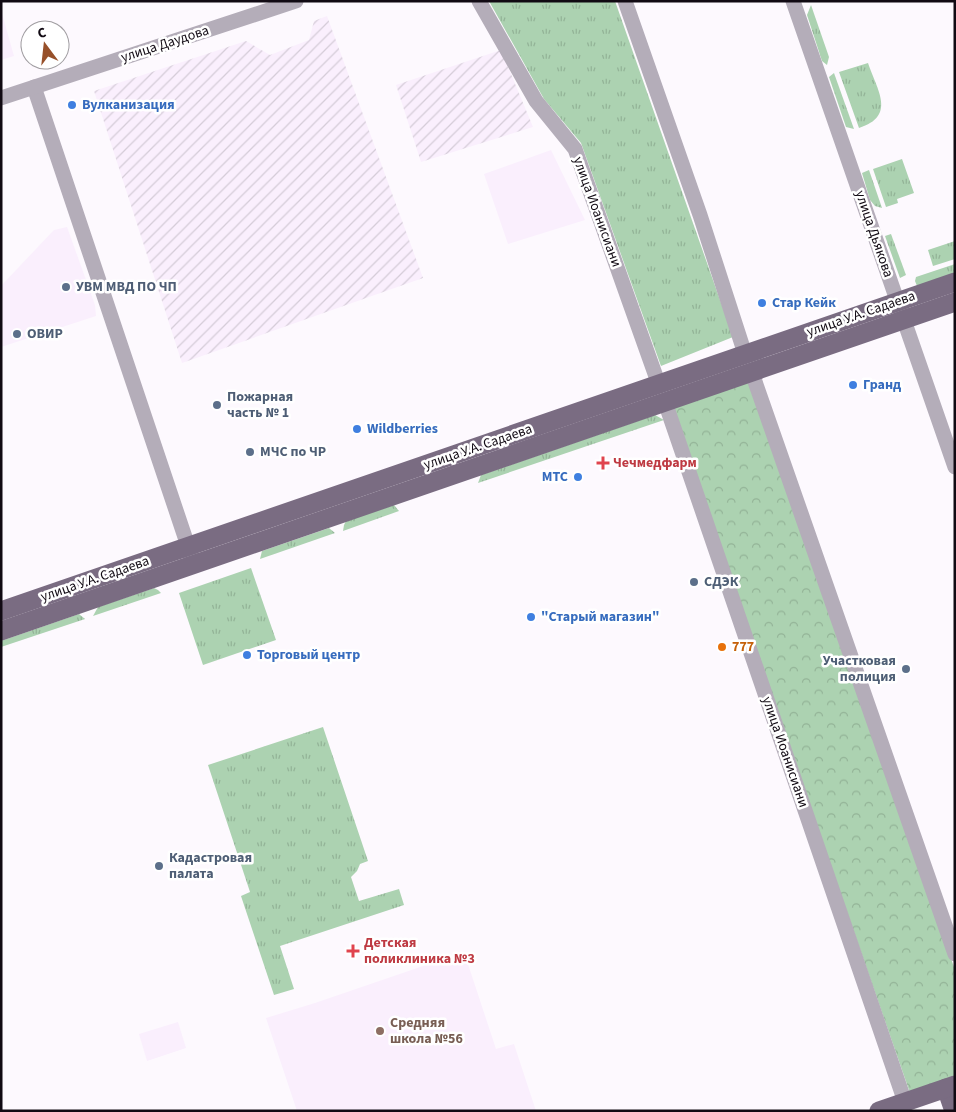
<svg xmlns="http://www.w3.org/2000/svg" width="956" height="1112" font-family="'Source Sans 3',sans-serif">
<defs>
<pattern id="industrial-furrows" width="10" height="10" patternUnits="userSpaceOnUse" patternTransform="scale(1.25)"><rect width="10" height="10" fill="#faeffd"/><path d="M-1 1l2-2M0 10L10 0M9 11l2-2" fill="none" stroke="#d5ccd8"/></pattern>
<pattern id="grass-tufts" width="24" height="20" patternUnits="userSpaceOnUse" patternTransform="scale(1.25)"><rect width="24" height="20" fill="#acd2b1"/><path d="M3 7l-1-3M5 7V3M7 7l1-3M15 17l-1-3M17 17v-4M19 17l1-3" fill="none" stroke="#93b397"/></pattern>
<pattern id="park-crowns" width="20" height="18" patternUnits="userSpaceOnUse" patternTransform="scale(1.25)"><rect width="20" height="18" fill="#acd2b1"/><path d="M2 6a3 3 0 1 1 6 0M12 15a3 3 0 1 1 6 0" fill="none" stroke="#93b397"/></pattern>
</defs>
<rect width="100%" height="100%" fill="#fdf9fe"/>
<!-- built -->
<g fill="#faeffd">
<polygon points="1,10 14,56 1,60"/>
<polygon points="551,150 585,220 508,244 484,174"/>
<polygon points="67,227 95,305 96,316 1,347 1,286 54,230"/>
<polygon points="464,952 496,1049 514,1044 536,1111 297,1111 266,1018 315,1003"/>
<polygon points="178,1022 186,1048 147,1061 139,1034"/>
</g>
<!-- industrial -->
<g fill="url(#industrial-furrows)">
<polygon points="327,16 423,278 182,363 94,91 246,41 270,55 309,40 314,21"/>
<polygon points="501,50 533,127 421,162 396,85"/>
</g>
<!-- grass -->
<g fill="url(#grass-tufts)">
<polygon points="489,1 615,1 733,337 661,366 581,143 544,99"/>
<polygon points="811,5 829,57 827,65 822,61 807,15"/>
<path d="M868,63C877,90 897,116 859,128L839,72Z"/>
<polygon points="834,73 854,129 846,127 829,77"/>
<polygon points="902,159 914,193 897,199 898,203 886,207 873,169"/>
<polygon points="869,170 882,208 875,206 870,200 862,173"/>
<polygon points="891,234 906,275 900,278 885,236"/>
<polygon points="955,241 955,259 933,266 928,250"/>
<polygon points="955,264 955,273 917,286 915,281 916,277"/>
<polygon points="655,415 664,420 478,483 481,475"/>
<polygon points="394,505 399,511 343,531 344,525 346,521"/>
<polygon points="329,528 335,533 260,559 262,551"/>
<polygon points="251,568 276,640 203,665 179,593"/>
<polygon points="154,588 158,590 161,593 93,616 98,607"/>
<polygon points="79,614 85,619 1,647 1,641"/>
<polygon points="323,727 368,861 360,864 357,871 351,877 359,901 399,889 404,905 280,946 294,989 274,995 241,896 250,892 208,765"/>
</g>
<!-- park -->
<polygon fill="url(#park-crowns)" points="750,381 955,970 955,1077 910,1093 672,409"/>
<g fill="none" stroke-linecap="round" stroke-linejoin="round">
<!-- minor -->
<g stroke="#b4adb9" stroke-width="15">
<polyline points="479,1 536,101 575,149 659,385"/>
<polyline points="625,1 700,215 745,354"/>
<polyline points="793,1 955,467"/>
<polyline points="34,87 191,555"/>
<polyline points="1,98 296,1"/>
<polyline points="752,373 955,954"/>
<polyline points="665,402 905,1102"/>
</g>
<!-- major -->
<g stroke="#7a6c82" stroke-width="19">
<polyline points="1,611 955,282"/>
<polyline points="1,631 955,302"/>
<polyline points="946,1088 954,1111"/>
<polyline points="879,1111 955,1085"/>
</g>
</g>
<!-- markers -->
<g fill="#3f7fe0" stroke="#fff" stroke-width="2">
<circle cx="72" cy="105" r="5"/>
<circle cx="762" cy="303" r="5"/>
<circle cx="853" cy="385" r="5"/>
<circle cx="357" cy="429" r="5"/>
<circle cx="578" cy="477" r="5"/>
<circle cx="531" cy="617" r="5"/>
<circle cx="247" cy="655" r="5"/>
</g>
<g fill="#5c6f8a" stroke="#fff" stroke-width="2">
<circle cx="66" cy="287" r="5"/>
<circle cx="17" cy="334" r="5"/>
<circle cx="217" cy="405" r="5"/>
<circle cx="250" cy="452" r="5"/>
<circle cx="694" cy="582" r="5"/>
<circle cx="906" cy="669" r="5"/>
<circle cx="159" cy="866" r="5"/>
</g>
<g fill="#e0444e" stroke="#fff" stroke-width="2">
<path d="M600.5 455.5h5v5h5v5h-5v5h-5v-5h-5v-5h5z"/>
<path d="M350.5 943.5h5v5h5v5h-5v5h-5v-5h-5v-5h5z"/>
</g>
<circle fill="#e8710a" stroke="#fff" stroke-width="2" cx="722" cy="647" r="5"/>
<circle fill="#8d6e63" stroke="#fff" stroke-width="2" cx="380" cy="1031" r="5"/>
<g text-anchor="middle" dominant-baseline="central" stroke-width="5" stroke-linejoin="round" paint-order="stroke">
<!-- street labels -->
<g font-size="14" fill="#110a13" stroke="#fff">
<text transform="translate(165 44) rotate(-18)">улица Даудова</text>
<text transform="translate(597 212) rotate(70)">улица Иоанисиани</text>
<text transform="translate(874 234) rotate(71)">улица Дьякова</text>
<text transform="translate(861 314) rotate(-19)">улица У.А. Садаева</text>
<text transform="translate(478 447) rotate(-19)">улица У.А. Садаева</text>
<text transform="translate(95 579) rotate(-19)">улица У.А. Садаева</text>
<text transform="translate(785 752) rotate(71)">улица Иоанисиани</text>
</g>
<!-- shop labels -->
<g font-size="14" font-weight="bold" fill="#366cbe" stroke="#fff" text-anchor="start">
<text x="82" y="105">Вулканизация</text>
<text x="772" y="303">Стар Кейк</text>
<text x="863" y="385">Гранд</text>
<text x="367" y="429">Wildberries</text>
<text x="568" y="477" text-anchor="end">МТС</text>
<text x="541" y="617">"Старый магазин"</text>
<text x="257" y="655">Торговый центр</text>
</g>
<!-- service labels -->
<g font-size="14" font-weight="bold" fill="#4e5e75" stroke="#fff" text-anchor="start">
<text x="76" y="287">УВМ МВД ПО ЧП</text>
<text x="27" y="334">ОВИР</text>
<text x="227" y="397">Пожарная<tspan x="227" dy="16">часть № 1</tspan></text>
<text x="260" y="452">МЧС по ЧР</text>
<text x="704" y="582">СДЭК</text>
<text x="896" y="661" text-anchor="end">Участковая<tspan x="896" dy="16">полиция</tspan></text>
<text x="169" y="858">Кадастровая<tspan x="169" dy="16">палата</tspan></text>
</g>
<!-- health labels -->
<g font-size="14" font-weight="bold" fill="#be3a42" stroke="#fff" text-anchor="start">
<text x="613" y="463">Чечмедфарм</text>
<text x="364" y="943">Детская<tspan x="364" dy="16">поликлиника №3</tspan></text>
</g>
<!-- food labels -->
<g font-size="14" font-weight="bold" fill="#c56008" stroke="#fff" text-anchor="start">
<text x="732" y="647">777</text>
</g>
<!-- education labels -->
<g font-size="14" font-weight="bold" fill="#785e54" stroke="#fff" text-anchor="start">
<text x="390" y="1023">Средняя<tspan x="390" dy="16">школа №56</tspan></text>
</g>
</g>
<!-- border -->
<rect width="956" height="1112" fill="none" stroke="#110a13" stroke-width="5"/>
<!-- north arrow -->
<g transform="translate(45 45) rotate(345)"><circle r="24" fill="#ffffff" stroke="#a09da1"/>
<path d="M0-4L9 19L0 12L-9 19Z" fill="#97502a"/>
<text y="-8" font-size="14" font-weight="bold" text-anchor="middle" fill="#110a13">С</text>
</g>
</svg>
